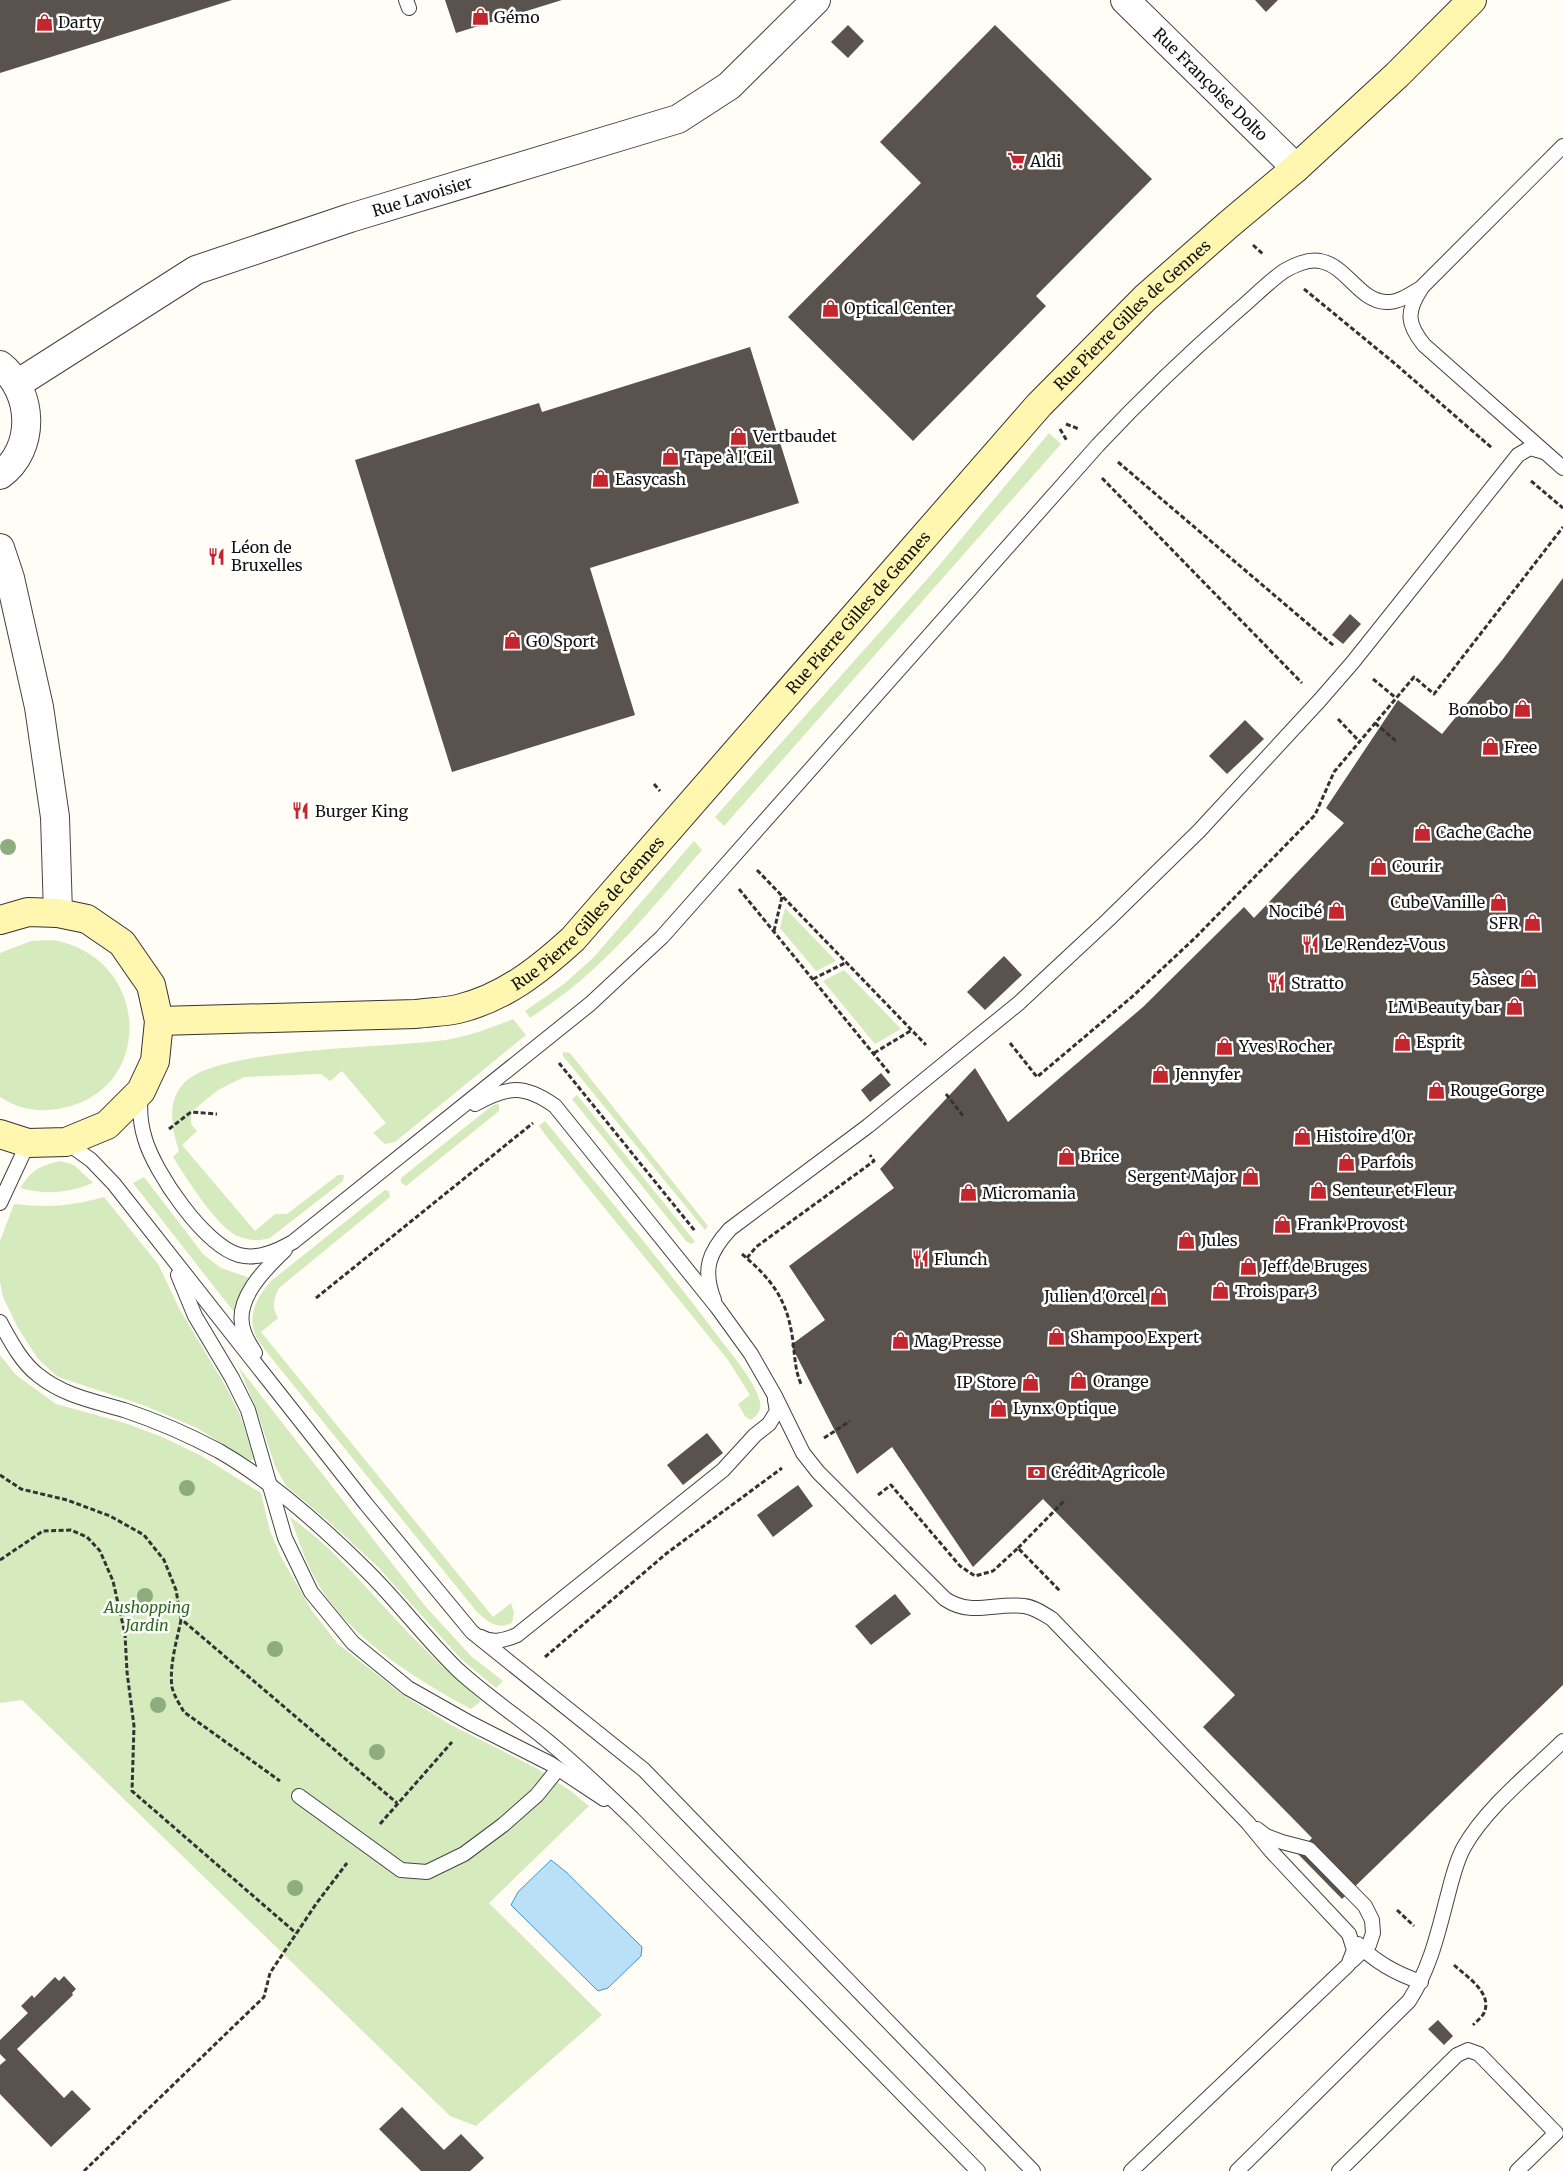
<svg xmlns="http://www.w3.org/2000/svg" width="1563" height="2171" font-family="Merriweather,serif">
<rect width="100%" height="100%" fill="#fffdf5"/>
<!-- green -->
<g fill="#d5ebbd">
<polygon points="1049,433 1061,444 724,826 715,817 937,568"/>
<path d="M694,841L702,850C669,888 638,927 602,961C580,983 555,1001 530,1018L525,1011L564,984L594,957Z"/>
<polygon points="785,908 836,961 816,971 780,928"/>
<path d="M31,941C41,941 52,939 62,942C152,966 152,1091 62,1108C49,1111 34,1111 21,1107C14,1105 7,1101 0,1097V953Z"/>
<polygon points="844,970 901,1029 875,1044 823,981"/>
<path d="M513,1019L526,1035L395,1142L385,1144L373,1133L386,1123L342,1071L330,1081L321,1074L244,1077L218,1090L191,1112V1124L197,1131L182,1145L255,1231L275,1214H287L338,1175H344L343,1181L270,1238C260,1241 251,1241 240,1237C218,1230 185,1176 173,1157L179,1151C172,1129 166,1102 184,1083C216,1048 385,1048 437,1041C464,1038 488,1029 513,1019Z"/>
<polygon points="563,1052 570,1053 708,1226 705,1230 563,1056"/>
<polygon points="577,1095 692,1238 695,1242 691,1244 687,1242 572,1099"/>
<polygon points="499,1104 499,1111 406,1186 401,1183 401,1178 493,1105"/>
<path d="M545,1121C603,1192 662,1262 717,1335C730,1353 755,1380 760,1402C762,1409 757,1417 750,1420L745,1416L738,1404L750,1395L728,1360L547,1137L539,1126Z"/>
<path d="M61,1161L74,1165L93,1183C69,1193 46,1195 20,1188C32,1170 40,1165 61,1161Z"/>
<polygon points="144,1177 203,1254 221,1268 250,1278 240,1294 234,1312 133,1183"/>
<path d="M385,1190L389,1191L390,1197L279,1288C274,1299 271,1306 278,1318L261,1332L493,1617L511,1603L514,1613L512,1623C497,1630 488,1622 477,1612L269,1355C264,1348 256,1339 254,1331C248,1312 259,1295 271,1281Z"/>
<path d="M104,1197L158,1264L180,1310L226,1387L240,1415L254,1459L250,1461L197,1428L143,1405L58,1377L38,1359L18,1328L3,1297L0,1282V1241L14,1204C49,1208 71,1206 104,1197Z"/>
<polygon points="0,1355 16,1375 56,1404 125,1423 162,1437 200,1455 261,1493 270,1531 281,1557 312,1611 338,1644 403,1695 451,1725 536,1768 572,1792 589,1806 489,1903 602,2015 476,2126 450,2116 22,1700 0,1703"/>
<polygon points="238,1366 426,1607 471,1656 503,1681 496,1688 461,1659 378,1567 326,1519 286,1486 275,1466 256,1408"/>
<path d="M290,1517C333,1547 365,1587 400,1624C426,1652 453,1676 481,1701L471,1709C413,1678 341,1633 311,1571C303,1554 297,1535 290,1517Z"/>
</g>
<!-- water -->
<polygon fill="#b9e0f7" stroke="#3f96cf" points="551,1860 566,1872 642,1947 641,1956 608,1988 598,1991 511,1905 518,1892"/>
<!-- building -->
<g fill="#5a524d">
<polygon points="0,0 232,0 0,73"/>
<polygon points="445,0 562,0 456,33"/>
<polygon points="1255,0 1278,0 1266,12"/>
<polygon points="848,25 864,41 848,58 831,42"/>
<polygon points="995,25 1152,179 1036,296 1046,306 913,441 788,317 921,183 880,142"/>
<polygon points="750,347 799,503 590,568 635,715 452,772 355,460 539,403 542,412"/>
<polygon points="1563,578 1563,1685 1342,1899 1297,1853 1312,1838 1203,1727 1235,1695 1043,1499 973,1567 892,1447 857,1474 791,1345 825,1320 789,1266 894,1188 880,1169 975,1068 1008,1122 1143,1007 1244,907 1254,918 1344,823 1326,808 1398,700 1442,734 1503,659"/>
<polygon points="1350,614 1361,624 1343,644 1332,635"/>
<polygon points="1245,720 1264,739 1227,774 1209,756"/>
<polygon points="1004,956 1022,975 985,1010 967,992"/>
<polygon points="881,1073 891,1085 870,1102 861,1090"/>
<polygon points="707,1433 723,1453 683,1485 667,1465"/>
<polygon points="798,1485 813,1506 773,1537 757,1515"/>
<polygon points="895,1594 911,1614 871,1645 855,1626"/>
<polygon points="64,1976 76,1989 72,1993 73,1995 17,2049 64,2098 72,2090 91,2109 51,2147 0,2094 0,2065 6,2060 0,2054 0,2040 28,2013 21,2006 32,1995 34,1998 55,1977 59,1981"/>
<polygon points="1438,2020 1453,2036 1444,2045 1428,2029"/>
<polygon points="402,2107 444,2150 461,2134 484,2158 470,2171 421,2171 379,2129"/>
</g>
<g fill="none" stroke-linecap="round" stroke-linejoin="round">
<defs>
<g id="lane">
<polyline points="406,0 409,8"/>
<path d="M1421,289C1406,312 1407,324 1424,345L1563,468"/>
<path d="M141,1094C139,1110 140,1123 145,1139C155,1173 204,1245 239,1255C258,1260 277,1251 293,1242L590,1004L662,937L1098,445C1142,398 1187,355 1235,313C1251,300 1267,283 1284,271C1295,265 1307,259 1320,261C1347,266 1359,301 1386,302C1398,303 1411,294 1421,288L1563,146"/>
<path d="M475,1104C508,1086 524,1084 555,1106L717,1307L751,1354L775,1396L803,1453L818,1472L945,1599C972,1617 995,1602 1024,1606C1034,1607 1044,1614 1052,1619L1248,1823L1271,1851L1349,1934L1354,1950L1348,1965L1131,2171"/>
<polyline points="66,1142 91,1160 114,1184 366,1504 472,1632 644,1770 1033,2171"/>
<polyline points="0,1203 28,1143"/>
<polyline points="178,1275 195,1316 232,1378 248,1410 285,1538 311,1592 353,1643 408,1688 470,1723 551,1764 604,1799"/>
<path d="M714,1300C702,1269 709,1252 730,1229L868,1126L982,1033L1019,1003L1108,920L1199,831L1320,700L1353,662L1518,455L1530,448L1544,452"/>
<path d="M0,1322C10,1340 21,1362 38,1375C64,1396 94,1401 124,1410C157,1421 189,1435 219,1451C273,1482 325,1529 369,1573C400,1604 426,1639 458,1670C483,1693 512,1713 539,1734C572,1760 603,1790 633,1819L978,2171"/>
<path d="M255,1353C251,1346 246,1339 244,1332C232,1301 265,1269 285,1250"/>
<path d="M481,1637C493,1644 505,1640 517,1635L723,1470L755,1435L769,1424L777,1411L775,1400"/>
<polyline points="299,1796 401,1870 427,1872 464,1854 503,1825 537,1795 558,1769"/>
<polyline points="1257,1829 1266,1836 1282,1842 1309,1849 1365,1906 1372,1920 1373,1933 1369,1945 1352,1961"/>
<path d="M1358,1944C1376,1963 1397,1974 1421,1982"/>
<path d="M1237,2171L1409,2001C1429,1970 1437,1937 1446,1902C1451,1884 1455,1863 1464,1847C1486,1808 1530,1773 1563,1741"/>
<polyline points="1339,2171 1457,2055 1468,2050 1479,2054 1556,2133 1517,2171"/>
</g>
<g id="street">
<path id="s1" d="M1125,0L1296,168"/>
<path d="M0,365C34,392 36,449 0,475"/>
<path id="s2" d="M17,384L196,270L350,218L678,119L729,86L816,0"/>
<polyline points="0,548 10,578 39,707 55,817 58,913"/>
</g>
<g id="secondary">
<polyline points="0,920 28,912 58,913 87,919 122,943 151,985 159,1021 155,1061 141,1091 107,1125 66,1142 28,1143 0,1134"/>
<path id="s3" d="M159,1021L416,1014C430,1012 445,1012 458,1009C504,998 539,970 573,939L1039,405L1145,298L1228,225L1296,168L1397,75L1472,0"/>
</g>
</defs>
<!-- lane casing -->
<use href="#lane" stroke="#444" stroke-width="16"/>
<!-- street casing -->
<use href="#street" stroke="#444" stroke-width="30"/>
<!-- secondary casing -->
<use href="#secondary" stroke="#333" stroke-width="30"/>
<!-- path -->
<g stroke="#333" stroke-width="3" stroke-dasharray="5 2.5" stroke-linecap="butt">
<polyline points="1253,245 1263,254"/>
<polyline points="1304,289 1393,362 1492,448"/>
<polyline points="1066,424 1079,429"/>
<polyline points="1060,429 1067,441"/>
<polyline points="1118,462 1334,646"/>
<polyline points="1102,478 1302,683"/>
<polyline points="1531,481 1563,508"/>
<polyline points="1373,679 1396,698"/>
<polyline points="1338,719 1360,742"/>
<polyline points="1375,723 1397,742"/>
<polyline points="654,784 660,791"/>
<polyline points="757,870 926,1045"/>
<polyline points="739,889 890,1074"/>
<polyline points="774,931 782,897"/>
<polyline points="813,979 847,962"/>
<polyline points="1010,1043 1037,1077 1133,996 1196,937 1315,815 1334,772 1414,677 1434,694 1563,527"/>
<polyline points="874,1053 912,1030"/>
<polyline points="559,1063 695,1231"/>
<polyline points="946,1094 964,1117"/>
<polyline points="169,1129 191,1112 217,1114"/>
<path d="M742,1254C770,1278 786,1297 792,1335C795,1352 794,1368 801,1384"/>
<polyline points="747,1258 756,1247 874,1161 870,1155"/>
<polyline points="316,1298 533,1123"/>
<polyline points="824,1438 850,1421"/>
<polyline points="0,1475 21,1489 67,1500 110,1516 144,1535 164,1560 176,1590 181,1619 397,1803"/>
<polyline points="878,1495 891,1485 960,1566 975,1576 993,1571 1018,1548 1060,1591"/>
<polyline points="1018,1548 1065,1500"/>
<polyline points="0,1560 43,1531 71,1530 87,1537 100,1551 113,1581 125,1634 127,1672 134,1726 132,1791 296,1933"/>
<path d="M181,1620C177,1640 169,1666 172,1687C174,1696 180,1705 184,1712L280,1781"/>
<polyline points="545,1657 667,1553 782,1468"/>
<polyline points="380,1824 452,1742"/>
<polyline points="1397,1910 1414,1926"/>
<path d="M1454,1965C1467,1977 1493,1993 1484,2013C1482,2017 1477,2021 1473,2025"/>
<polyline points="84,2171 264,1997 270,1973 316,1904 347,1863"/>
</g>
<!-- lane -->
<use href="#lane" stroke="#fff" stroke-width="14"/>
<!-- street -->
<use href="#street" stroke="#fff" stroke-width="28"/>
<!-- secondary -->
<use href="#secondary" stroke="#fff6b0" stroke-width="28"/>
</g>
<!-- trees -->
<g fill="#8dad7f">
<circle cx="8" cy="847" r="8"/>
<circle cx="187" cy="1488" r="8"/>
<circle cx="145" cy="1596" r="8"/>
<circle cx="275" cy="1649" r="8"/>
<circle cx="158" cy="1705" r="8"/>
<circle cx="377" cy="1752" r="8"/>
<circle cx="295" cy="1888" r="8"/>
</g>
<!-- icons -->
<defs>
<symbol id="shop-bare" viewBox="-9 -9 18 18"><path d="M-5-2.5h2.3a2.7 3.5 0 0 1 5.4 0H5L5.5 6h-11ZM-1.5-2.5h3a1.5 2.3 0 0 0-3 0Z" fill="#c4262e" stroke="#fff" stroke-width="2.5" paint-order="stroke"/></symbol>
<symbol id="supermarket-bare" viewBox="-9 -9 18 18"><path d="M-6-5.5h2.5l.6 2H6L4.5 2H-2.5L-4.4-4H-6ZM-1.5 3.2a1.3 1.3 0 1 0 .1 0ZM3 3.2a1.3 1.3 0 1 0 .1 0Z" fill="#c4262e" stroke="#fff" stroke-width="2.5" paint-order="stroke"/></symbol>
<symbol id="restaurant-bare" viewBox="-9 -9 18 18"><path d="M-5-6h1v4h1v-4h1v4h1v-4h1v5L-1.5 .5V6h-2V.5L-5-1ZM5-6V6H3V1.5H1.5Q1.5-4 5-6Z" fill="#c4262e" stroke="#fff" stroke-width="2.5" paint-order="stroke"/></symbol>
<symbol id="bank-bare" viewBox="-9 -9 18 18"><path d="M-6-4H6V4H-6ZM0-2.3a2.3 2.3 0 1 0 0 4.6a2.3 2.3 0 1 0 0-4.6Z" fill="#c4262e" stroke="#fff" stroke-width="2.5" paint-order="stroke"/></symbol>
</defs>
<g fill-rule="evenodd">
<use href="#shop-bare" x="468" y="4" width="25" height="25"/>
<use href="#shop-bare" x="32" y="10" width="25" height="25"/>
<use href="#supermarket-bare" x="1004" y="148" width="25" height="25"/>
<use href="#shop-bare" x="818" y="296" width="25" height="25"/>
<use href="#shop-bare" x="726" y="424" width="25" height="25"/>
<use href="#shop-bare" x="658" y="444" width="25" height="25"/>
<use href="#shop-bare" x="588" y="466" width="25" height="25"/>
<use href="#restaurant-bare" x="204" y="544" width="25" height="25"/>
<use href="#shop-bare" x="500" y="628" width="25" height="25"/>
<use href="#shop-bare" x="1510" y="696" width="25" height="25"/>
<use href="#shop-bare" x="1478" y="734" width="25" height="25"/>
<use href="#restaurant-bare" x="288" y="798" width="25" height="25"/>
<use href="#shop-bare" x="1410" y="820" width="25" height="25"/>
<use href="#shop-bare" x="1366" y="854" width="25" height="25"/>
<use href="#shop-bare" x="1486" y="890" width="25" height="25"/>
<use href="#shop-bare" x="1324" y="898" width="25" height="25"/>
<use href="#shop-bare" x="1520" y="910" width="25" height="25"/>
<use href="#restaurant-bare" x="1298" y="932" width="25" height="25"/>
<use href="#shop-bare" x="1516" y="966" width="25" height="25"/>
<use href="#restaurant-bare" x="1264" y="970" width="25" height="25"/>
<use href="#shop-bare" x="1502" y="994" width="25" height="25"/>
<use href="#shop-bare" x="1390" y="1030" width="25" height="25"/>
<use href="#shop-bare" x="1212" y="1034" width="25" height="25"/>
<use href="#shop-bare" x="1148" y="1062" width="25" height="25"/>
<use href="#shop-bare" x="1424" y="1078" width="25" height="25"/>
<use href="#shop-bare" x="1290" y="1124" width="25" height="25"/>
<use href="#shop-bare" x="1054" y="1144" width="25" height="25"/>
<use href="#shop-bare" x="1334" y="1150" width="25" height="25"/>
<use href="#shop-bare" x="1238" y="1164" width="25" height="25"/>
<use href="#shop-bare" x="1306" y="1178" width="25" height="25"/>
<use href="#shop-bare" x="956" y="1180" width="25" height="25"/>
<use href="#shop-bare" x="1270" y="1212" width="25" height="25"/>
<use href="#shop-bare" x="1174" y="1228" width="25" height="25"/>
<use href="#restaurant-bare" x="908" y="1246" width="25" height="25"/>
<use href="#shop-bare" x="1236" y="1254" width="25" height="25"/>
<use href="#shop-bare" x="1208" y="1278" width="25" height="25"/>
<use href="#shop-bare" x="1146" y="1284" width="25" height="25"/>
<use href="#shop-bare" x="1044" y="1324" width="25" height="25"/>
<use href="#shop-bare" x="888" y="1328" width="25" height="25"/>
<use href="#shop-bare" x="1066" y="1368" width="25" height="25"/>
<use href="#shop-bare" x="1018" y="1370" width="25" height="25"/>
<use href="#shop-bare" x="986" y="1396" width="25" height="25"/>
<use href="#bank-bare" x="1024" y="1460" width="25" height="25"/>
</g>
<g text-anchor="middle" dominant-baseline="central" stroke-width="5" stroke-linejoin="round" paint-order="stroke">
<!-- poi labels -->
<g font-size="16" fill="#111" stroke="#fff" text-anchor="start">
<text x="494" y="17">Gémo</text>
<text x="58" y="22">Darty</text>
<text x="1030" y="161">Aldi</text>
<text x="844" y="308">Optical Center</text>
<text x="753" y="436">Vertbaudet</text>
<text x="684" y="457">Tape à l'Œil</text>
<text x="615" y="479">Easycash</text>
<text x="231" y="547">Léon de<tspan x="231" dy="18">Bruxelles</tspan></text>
<text x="526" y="641">GO Sport</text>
<text x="1508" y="709" text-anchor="end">Bonobo</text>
<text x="1504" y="747">Free</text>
<text x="315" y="811">Burger King</text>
<text x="1436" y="832">Cache Cache</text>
<text x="1392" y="866">Courir</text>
<text x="1485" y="902" text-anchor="end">Cube Vanille</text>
<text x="1322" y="911" text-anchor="end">Nocibé</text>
<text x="1519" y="923" text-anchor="end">SFR</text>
<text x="1324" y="944">Le Rendez-Vous</text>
<text x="1514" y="979" text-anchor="end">5àsec</text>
<text x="1291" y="983">Stratto</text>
<text x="1500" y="1007" text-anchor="end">LM Beauty bar</text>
<text x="1416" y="1042">Esprit</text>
<text x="1239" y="1046">Yves Rocher</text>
<text x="1175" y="1074">Jennyfer</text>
<text x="1450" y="1090">RougeGorge</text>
<text x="1316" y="1136">Histoire d'Or</text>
<text x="1080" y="1156">Brice</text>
<text x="1360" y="1162">Parfois</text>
<text x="1236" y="1176" text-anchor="end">Sergent Major</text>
<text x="1332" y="1190">Senteur et Fleur</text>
<text x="982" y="1193">Micromania</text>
<text x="1297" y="1224">Frank Provost</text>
<text x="1201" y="1240">Jules</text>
<text x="934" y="1259">Flunch</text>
<text x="1262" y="1266">Jeff de Bruges</text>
<text x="1235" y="1291">Trois par 3</text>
<text x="1145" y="1296" text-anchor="end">Julien d'Orcel</text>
<text x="1070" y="1337">Shampoo Expert</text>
<text x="914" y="1341">Mag Presse</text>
<text x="1093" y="1381">Orange</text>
<text x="1016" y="1382" text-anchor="end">IP Store</text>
<text x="1013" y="1408">Lynx Optique</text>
<text x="1051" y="1472">Crédit Agricole</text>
</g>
<!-- street labels -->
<g font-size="16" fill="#111" stroke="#fff">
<text stroke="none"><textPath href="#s1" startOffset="120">Rue Françoise Dolto</textPath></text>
<text stroke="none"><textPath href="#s2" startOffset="450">Rue Lavoisier</textPath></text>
<text stroke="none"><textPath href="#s3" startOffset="1274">Rue Pierre Gilles de Gennes</textPath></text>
<text stroke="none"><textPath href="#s3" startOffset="869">Rue Pierre Gilles de Gennes</textPath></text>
<text stroke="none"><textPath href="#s3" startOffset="464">Rue Pierre Gilles de Gennes</textPath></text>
</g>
<!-- park labels -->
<g font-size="16" font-style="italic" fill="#2f6b1f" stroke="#fff">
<text x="147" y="1607">Aushopping<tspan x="147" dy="18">Jardin</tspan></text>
</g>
</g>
</svg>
